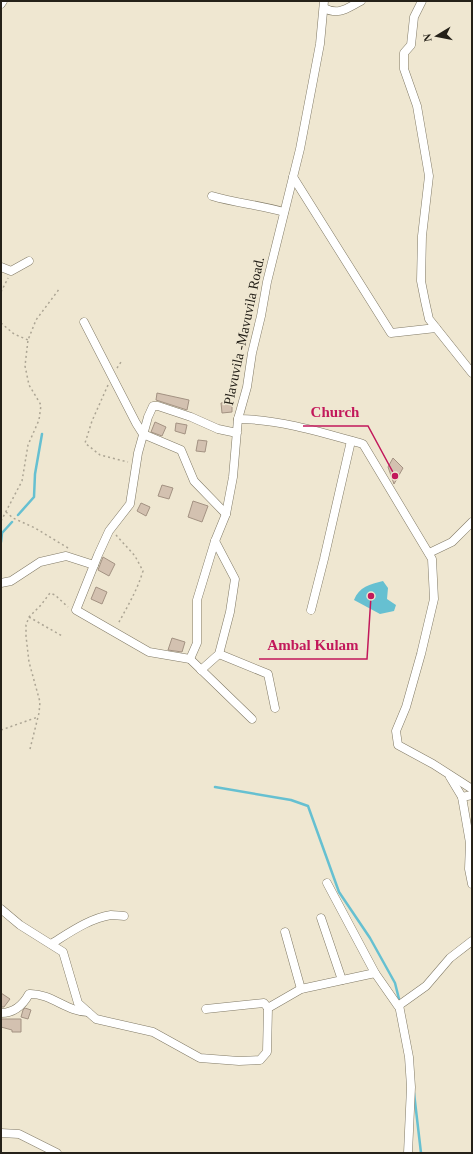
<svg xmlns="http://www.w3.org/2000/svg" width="473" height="1154" font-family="Georgia,serif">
<rect width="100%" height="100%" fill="#efe7d1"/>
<!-- water -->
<path fill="#66c0d1" d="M383,581L388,588L387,599L396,605L394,611L380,614L354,600C359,587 370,584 383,581Z"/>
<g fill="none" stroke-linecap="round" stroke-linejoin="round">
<!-- stream -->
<g stroke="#66c0d1" stroke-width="2.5">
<polyline points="18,515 34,497 35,474 42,434"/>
<polyline points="1,542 2,533 12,522"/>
<polyline points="215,787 291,800 308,806 339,892 370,938 395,983 400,1003"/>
<polyline points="414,1093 421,1153"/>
</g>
</g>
<!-- building -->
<g fill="#d3c1b0" stroke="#a39282">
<polygon points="157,393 189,400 187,410 156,400"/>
<polygon points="232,402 232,412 222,413 221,403"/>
<polygon points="155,422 166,427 162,436 151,432"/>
<polygon points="176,423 187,425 185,434 175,431"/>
<polygon points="198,440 207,441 205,452 196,451"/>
<polygon points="393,458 403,468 394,484 388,467"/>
<polygon points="162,485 173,488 169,499 158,496"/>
<polygon points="193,501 208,506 202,522 188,517"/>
<polygon points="141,503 150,507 146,516 137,511"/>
<polygon points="103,557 115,564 109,576 98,570"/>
<polygon points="96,587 107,592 102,604 91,599"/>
<polygon points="172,638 185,642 182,652 168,650"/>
<polygon points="1,993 10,999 4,1007 1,1007"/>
<polygon points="25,1008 31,1010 28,1019 21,1017 23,1010"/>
<polygon points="1,1019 21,1019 21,1032 12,1032 12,1030 1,1027"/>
</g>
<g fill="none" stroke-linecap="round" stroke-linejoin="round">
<defs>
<g id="minor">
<polyline points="422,1 414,17 411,45 404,53 404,69 417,106 429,176 422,236 421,281 425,301 429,319 472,373"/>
<polyline points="1,4 3,1"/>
<path d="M324,8C339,16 347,8 361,1"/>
<polyline points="293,177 391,333 436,328"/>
<path d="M212,196C235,203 260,205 284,212"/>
<polyline points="1,267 11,271 29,261"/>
<polyline points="84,322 136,423 143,434 181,450 194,481 226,514"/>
<path d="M238,419C279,419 324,433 363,444L432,559L434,599L421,654L406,707L396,731L398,745L433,764L472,789"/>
<polyline points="237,433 218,429 191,417 158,406 153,406 148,417 138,453 130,504 109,531 98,555 76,610 149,652 190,659 197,643 197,600 215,541 226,514 233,477 238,419 247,387 252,353 261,316 267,282 300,149 320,44 324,1"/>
<polyline points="429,553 452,542 472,522"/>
<polyline points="1,583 11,581 40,562 66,556 94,565"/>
<polyline points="311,610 324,559 351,441"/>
<polyline points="219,654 268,674 275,708"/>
<polyline points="190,659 252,719"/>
<polyline points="201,670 219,654 230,612 235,579 215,541"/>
<polyline points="450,777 462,797 470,843 469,869 472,884"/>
<polyline points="462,797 472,795"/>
<polyline points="327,883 375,973"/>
<polyline points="1,909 20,925 63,952 78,1003 96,1019 153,1032 200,1058 239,1061 260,1060 267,1052 268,1008 301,989 375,973 398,1006 426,986 450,958 472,941"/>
<polyline points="321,918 342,980"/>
<polyline points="285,932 301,989"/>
<path d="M51,944C69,933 90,918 111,915C116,915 120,916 124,916"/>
<polyline points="399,1005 409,1057 411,1087 408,1153"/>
<polyline points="206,1009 264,1003 268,1008"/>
<path d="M1,1013C14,1013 23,1005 29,994C51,993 67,1012 88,1012"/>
<polyline points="1,1133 19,1134 57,1153"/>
</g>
</defs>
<!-- minor casing -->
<use href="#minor" stroke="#817a66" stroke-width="9"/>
<!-- path -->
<g stroke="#aca594" stroke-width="1.5" stroke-dasharray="2 3" stroke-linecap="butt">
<polyline points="1,292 8,278"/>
<polyline points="1,323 14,334 28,340"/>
<polyline points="117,368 121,362"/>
<polyline points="108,385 92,421 85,443 100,455 128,462"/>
<polyline points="6,512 13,518 35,528 68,548"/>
<polyline points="1,521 22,481 28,445 39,420 41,405 29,385 25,366 28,340 36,320 60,288"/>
<path d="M116,535L135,556L143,571C137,591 127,607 118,624"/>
<polyline points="29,617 62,636"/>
<polyline points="1,730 38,717"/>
<polyline points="30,749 39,713 40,702 29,662 26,636 26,625 29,617 41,605 50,593 55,595 68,607"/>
</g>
<!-- minor -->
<use href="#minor" stroke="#fff" stroke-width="8"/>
</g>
<g text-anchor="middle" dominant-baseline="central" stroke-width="3" stroke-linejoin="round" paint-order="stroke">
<!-- street labels -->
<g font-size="14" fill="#252119" stroke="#efe7d1">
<text transform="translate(244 331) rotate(-78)">Plavuvila -Mavuvila Road.</text>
</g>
</g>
<!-- callouts -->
<path fill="none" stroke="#c2185b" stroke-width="1.5" d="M395 476L368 426H303M371 596L367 659H259"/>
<g fill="#c2185b" stroke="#efe7d1" stroke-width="1.5">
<circle cx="395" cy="476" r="4"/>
<circle cx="371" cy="596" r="4"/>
</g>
<g font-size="15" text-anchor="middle" font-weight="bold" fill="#c2185b" stroke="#efe7d1" stroke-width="3" stroke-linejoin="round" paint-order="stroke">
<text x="335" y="417">Church</text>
<text x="313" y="650">Ambal Kulam</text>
</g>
<!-- border -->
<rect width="473" height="1154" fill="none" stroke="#252119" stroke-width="4"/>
<!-- north arrow -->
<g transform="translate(437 36) rotate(260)" stroke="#efe7d1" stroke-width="3" paint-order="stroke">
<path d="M0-3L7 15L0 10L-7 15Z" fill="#252119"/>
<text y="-6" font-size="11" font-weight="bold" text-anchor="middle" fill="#252119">N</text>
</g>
</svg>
